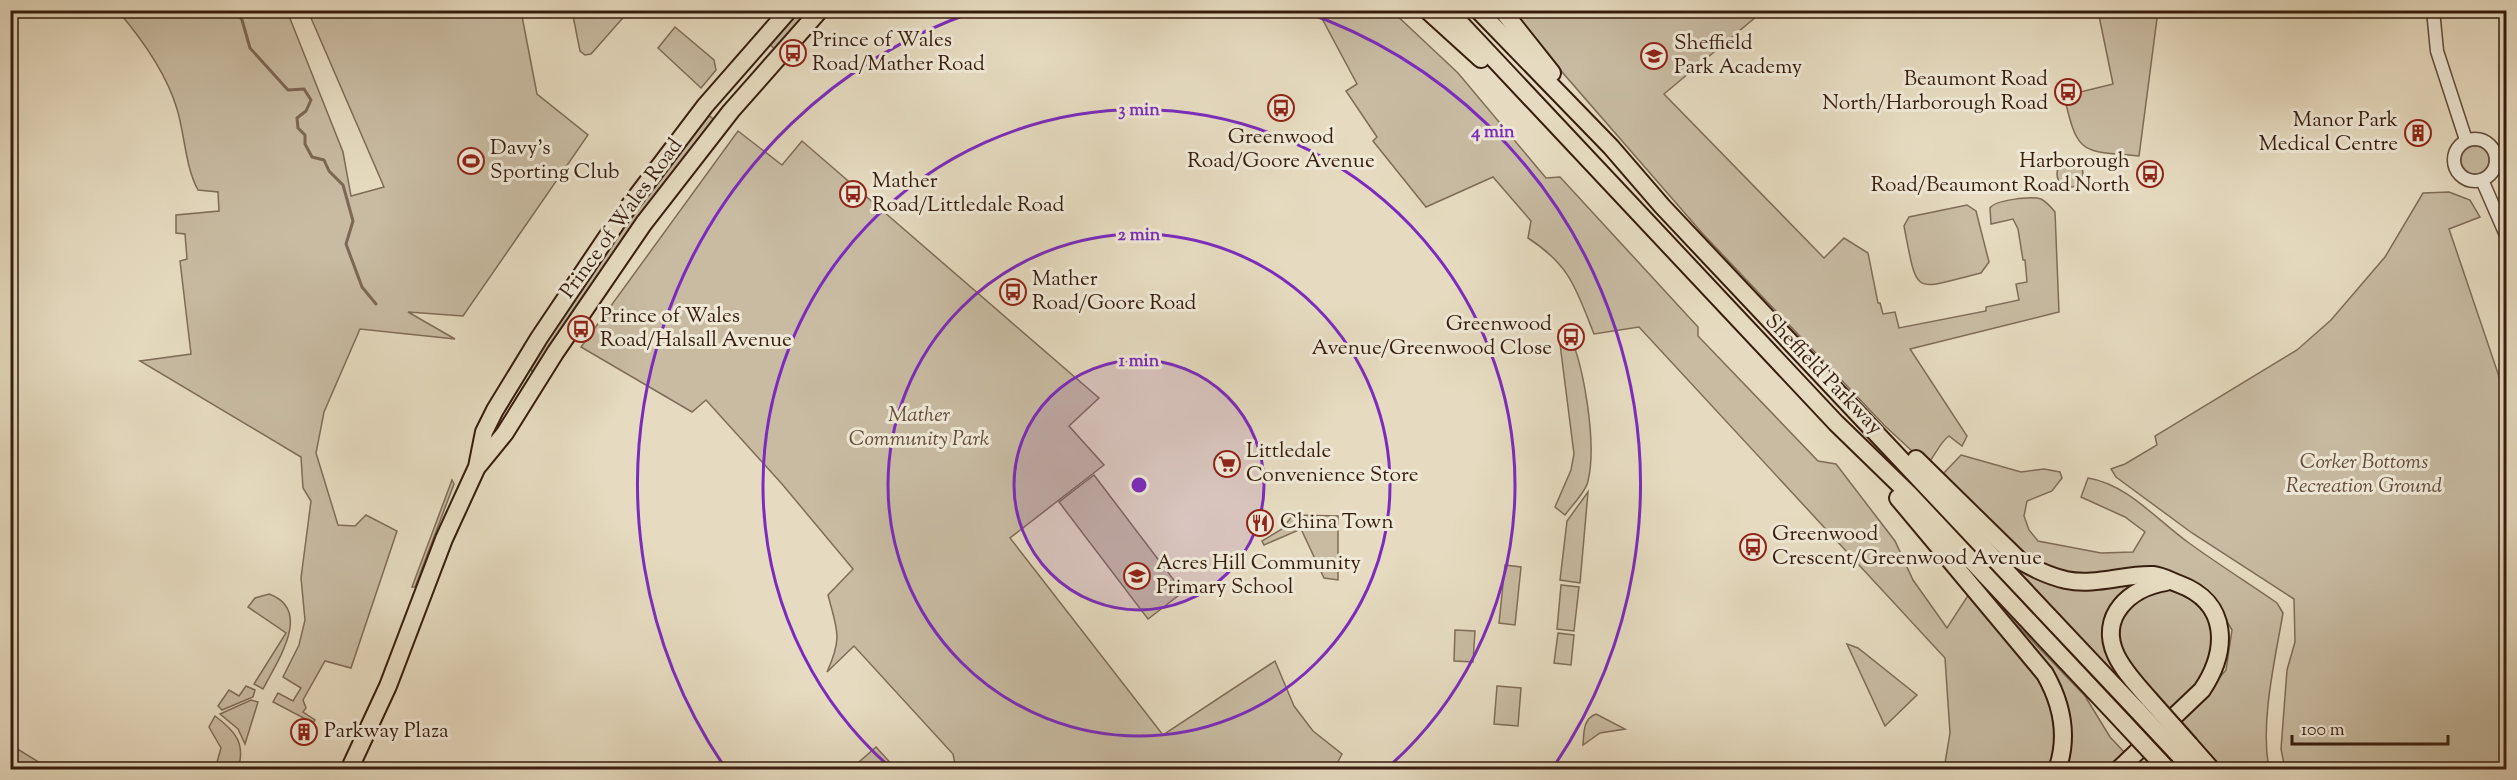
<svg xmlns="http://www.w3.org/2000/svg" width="2517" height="780" font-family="'Sorts Mill Goudy',serif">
<rect width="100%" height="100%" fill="#e6dbc0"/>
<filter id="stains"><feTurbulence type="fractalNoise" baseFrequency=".00333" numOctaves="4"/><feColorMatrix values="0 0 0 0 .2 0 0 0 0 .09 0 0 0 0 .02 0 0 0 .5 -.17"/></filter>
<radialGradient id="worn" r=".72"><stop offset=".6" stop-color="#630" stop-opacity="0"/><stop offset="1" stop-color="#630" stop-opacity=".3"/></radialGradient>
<!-- green -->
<g fill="#c8bba2" stroke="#7f6c58" stroke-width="1.5">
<path d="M118,11H287L343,152L351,196L384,187L308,11H521L537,94L588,135L463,316L408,312L455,339L360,329L324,412L316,453L338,525L355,526L366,515L397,531L351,668L325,661L303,700L306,708L303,712L315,720L313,723L273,702L278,693L293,701L301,688L283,677L299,645L305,620L301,578L311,501L303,488L301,457L140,361L191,354L180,261L187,259L185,234L176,233V215L219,211L218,192L198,190C185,166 185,135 177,109C167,75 141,38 118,11Z"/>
<polygon points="572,11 572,10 629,11 591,54 585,55 580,51"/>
<polygon points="800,11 812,11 776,50 769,44"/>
<path d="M1318,11H1392L1458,73L1546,178L1560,177L1698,327V336L1818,461L1836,464L1895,541L1913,580L1947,628L1969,594L2046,690C2058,717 2058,741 2050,769H1944L1950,733L1945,658L1639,327L1594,334C1576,289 1571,266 1528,238L1531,221L1493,177L1426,207L1373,141L1377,137L1346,91L1357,84Z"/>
<path d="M1509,11H1763L1664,94L1824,258L1844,238L1868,253L1878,303H1880L1883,314L1895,312L1899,328L1986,311V307L2019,300L2016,284L2027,282L2025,260H2023L2018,229L2013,219L1991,224L1990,208C1995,200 2031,196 2041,199C2047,202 2051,207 2055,212L2059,312L1910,349L1967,436L1962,446L1949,436C1940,442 1935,456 1927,465L1884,425L1703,234Z"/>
<path d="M2098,11H2158L2139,156C2080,151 2078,155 2064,96L2113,84Z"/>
<polygon points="675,27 714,60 716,70 701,88 658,48"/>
<polygon points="708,115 716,121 537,372 532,372 530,365 584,279"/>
<path d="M738,131L782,165L802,141L1099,398L1069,426L1104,465L1010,538L1163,735L1275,661L1294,706L1313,731L1342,754L1334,769H956L953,754L854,646L827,672C843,637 837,630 828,595L853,569L782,484L706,400L692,412L581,347Z"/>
<circle cx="2475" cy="160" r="14"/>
<circle cx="2070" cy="174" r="13"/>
<polygon points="2449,192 2470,200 2480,217 2449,229 2506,397 2506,769 2285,769 2281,749 2287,670 2295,642 2294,599 2192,533 2116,477 2111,469 2125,464 2157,445 2155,436 2297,350 2331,320 2385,257 2423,193"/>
<path d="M1967,205L1976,211L1989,262L1981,273C1912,290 1918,298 1904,226L1909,217Z"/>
<path d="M1566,328C1584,360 1597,444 1588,481C1586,492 1572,505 1565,515L1555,507L1571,470L1574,454L1560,344L1559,330Z"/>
<path d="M1961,455L2021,472L2044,469L2060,472L2062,478L2052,491L2027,501L2024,516L2029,530L2038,541L2101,553L2133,552L2145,532L2125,517L2081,497L2088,478C2127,484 2158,521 2189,543C2218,564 2248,583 2277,603L2283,613C2275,660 2260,722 2269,769H2218L2178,725L2226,670L2232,630L2218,606L2188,578L2160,572L2063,575L2031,562L1940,477Z"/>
<polygon points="1094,475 1183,592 1148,619 1059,502"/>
<polygon points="452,480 454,484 415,587 412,587"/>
<polygon points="1588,492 1580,583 1560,580 1567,521"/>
<polygon points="1293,515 1338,516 1338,580 1324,578 1301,529 1264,545 1262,541 1282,529"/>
<polygon points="2002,551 2036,575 2151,579 2137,585 2104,636 2105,651 2119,673 2115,677 2000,557"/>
<polygon points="1505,565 1521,567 1515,625 1499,623"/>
<polygon points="1561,585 1579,587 1574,631 1557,629"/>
<path d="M2160,589C2175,591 2186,595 2198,606C2235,642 2195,686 2171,716L2122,655L2117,626L2128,602Z"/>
<path d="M269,594C314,610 276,663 263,689L254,684L286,633L248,607L255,598Z"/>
<polygon points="1993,600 2085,696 2110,737 2125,753 2108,769 2061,769 2064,716"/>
<polygon points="1455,630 1475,631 1473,662 1454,661"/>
<polygon points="1558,633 1574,635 1571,665 1554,663"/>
<polygon points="1847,644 1858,648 1917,695 1885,726"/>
<polygon points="246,686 255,690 253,697 222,710 218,706 229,690 239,696"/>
<polygon points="1497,686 1521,688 1518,726 1494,724"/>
<polygon points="251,700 258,702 245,744 238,729 220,714"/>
<path d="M1596,714L1625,729L1600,733L1583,745C1584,732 1583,719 1596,714Z"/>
<path d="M215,716C235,731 246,743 238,769H215L221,748L209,727Z"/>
<polygon points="10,745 11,745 50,769 11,769"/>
<polygon points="876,747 896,769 876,769 873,767 851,769"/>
</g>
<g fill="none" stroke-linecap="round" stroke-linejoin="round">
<!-- stream -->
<polyline stroke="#7c6854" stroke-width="3" points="235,10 242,20 250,48 288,90 304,89 311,100 306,111 297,118 298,128 305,135 305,144 312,157 324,160 329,171 343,185 353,221 346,244 362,287 376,304"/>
<defs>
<g id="minor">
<polyline points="2433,10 2437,51 2466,140"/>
<circle cx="2475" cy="160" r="21"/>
<polyline points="2482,180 2506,235"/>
</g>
<g id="highway">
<polyline points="1427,10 1481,59"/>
<polyline points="1448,10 1836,423 1909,494 2124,723"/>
<polyline points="1478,10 1611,147 1662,206 2138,711"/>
<polyline points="1502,10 1552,73"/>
<path d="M1916,459L2019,560C2034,569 2049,576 2066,580C2095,586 2124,574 2153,575C2162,576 2171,581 2179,584C2230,603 2228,651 2202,690L2118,770"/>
<polyline points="479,465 505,433 555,353 644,223 731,111 820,10"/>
<path d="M1898,498L2045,674C2062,704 2069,736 2057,770"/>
<path d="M2150,700C2138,686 2124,672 2116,655C2098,616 2130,588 2166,582"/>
<polyline points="2190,745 2212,770"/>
<polyline points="2179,755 2193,770"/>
<polyline points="349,770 388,686 444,539 477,467 484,432 495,410 539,338 617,222 705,106 789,10"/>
</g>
</defs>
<!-- minor casing -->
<use href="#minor" stroke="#624c3a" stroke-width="15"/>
<!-- highway casing -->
<use href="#highway" stroke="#361d0d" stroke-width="20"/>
<!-- minor -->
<use href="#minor" stroke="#efe8d6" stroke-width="12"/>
<!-- highway -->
<use href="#highway" stroke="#e6dbc0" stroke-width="16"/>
<defs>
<g id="highway-bridge">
<polyline points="2150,700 2190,745"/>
<polyline points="2138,711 2179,755"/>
<polyline points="2124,723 2165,767"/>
</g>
</defs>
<!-- highway-bridge casing -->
<use href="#highway-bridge" stroke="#361d0d" stroke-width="20" stroke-linecap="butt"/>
<!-- highway-bridge -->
<use href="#highway-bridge" stroke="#e6dbc0" stroke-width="16"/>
</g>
<!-- distance rings -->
<circle cx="1139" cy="485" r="125" fill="#7b2cbf" fill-opacity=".12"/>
<g fill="none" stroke="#7b2cbf" stroke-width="3">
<circle cx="1139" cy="485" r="125"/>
<circle cx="1139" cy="485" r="251"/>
<path d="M892 769A376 376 0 1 1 1386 769"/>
<path d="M726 769A501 501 0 0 1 976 11M1302 11A501 501 0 0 1 1552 769"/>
</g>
<!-- icons -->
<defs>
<symbol id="bus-ring" viewBox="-11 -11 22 22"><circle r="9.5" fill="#efe8d6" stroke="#8f2418" stroke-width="1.5"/><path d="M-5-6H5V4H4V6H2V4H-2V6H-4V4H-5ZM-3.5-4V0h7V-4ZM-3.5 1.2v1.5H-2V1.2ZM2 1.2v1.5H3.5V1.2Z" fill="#8f2418"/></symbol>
<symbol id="school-ring" viewBox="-11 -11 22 22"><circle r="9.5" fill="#efe8d6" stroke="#8f2418" stroke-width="1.5"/><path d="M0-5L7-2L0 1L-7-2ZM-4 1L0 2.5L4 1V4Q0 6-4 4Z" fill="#8f2418"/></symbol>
<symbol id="building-ring" viewBox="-11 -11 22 22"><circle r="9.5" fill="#efe8d6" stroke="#8f2418" stroke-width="1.5"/><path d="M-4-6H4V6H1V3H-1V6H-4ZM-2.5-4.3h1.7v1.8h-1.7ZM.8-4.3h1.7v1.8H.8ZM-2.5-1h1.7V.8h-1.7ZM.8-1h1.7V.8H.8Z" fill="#8f2418"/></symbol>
<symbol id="stadium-ring" viewBox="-11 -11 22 22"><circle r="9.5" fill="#efe8d6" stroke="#8f2418" stroke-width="1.5"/><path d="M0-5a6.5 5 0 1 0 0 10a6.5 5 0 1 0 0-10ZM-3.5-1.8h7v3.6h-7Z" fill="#8f2418"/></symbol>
<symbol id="supermarket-ring" viewBox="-11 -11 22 22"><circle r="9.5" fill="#efe8d6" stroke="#8f2418" stroke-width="1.5"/><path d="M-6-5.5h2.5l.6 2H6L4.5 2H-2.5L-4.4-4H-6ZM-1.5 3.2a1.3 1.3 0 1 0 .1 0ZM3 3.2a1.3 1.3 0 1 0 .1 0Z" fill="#8f2418"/></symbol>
<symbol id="restaurant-ring" viewBox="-11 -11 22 22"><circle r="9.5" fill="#efe8d6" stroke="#8f2418" stroke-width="1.5"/><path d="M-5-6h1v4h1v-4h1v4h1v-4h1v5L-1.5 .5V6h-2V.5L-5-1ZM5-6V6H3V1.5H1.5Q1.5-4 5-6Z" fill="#8f2418"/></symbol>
</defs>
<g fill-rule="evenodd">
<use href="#bus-ring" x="778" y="38" width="30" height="30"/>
<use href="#school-ring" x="1639" y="41" width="30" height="30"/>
<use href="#bus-ring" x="2053" y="77" width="30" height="30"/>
<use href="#bus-ring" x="1266" y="93" width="30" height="30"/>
<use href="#building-ring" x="2403" y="118" width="30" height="30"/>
<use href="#stadium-ring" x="456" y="146" width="30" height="30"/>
<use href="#bus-ring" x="2135" y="159" width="30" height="30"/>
<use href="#bus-ring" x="838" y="179" width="30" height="30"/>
<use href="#bus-ring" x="998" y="277" width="30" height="30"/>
<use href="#bus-ring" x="566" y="314" width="30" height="30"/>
<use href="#bus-ring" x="1556" y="322" width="30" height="30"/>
<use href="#supermarket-ring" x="1212" y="449" width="30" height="30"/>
<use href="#restaurant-ring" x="1245" y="508" width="30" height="30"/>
<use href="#bus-ring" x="1738" y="532" width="30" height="30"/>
<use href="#school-ring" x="1122" y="561" width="30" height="30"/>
<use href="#building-ring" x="289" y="717" width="30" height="30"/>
</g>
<g text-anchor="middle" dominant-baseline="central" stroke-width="6" stroke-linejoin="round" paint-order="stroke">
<!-- poi labels -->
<g font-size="21" fill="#361d0d" stroke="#efe8d6" text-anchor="start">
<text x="812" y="41">Prince of Wales<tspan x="812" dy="24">Road/Mather Road</tspan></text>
<text x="1674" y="44">Sheffield<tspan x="1674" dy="24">Park Academy</tspan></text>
<text x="2048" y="80" text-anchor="end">Beaumont Road<tspan x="2048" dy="24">North/Harborough Road</tspan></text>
<text x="2398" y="121" text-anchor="end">Manor Park<tspan x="2398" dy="24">Medical Centre</tspan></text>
<text x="1281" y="138" text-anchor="middle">Greenwood<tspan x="1281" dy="24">Road/Goore Avenue</tspan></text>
<text x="490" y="149">Davy's<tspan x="490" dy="24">Sporting Club</tspan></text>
<text x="2130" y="162" text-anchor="end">Harborough<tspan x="2130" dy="24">Road/Beaumont Road North</tspan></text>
<text x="872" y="182">Mather<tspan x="872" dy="24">Road/Littledale Road</tspan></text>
<text x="1032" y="280">Mather<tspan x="1032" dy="24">Road/Goore Road</tspan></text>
<text x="600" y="317">Prince of Wales<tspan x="600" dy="24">Road/Halsall Avenue</tspan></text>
<text x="1552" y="325" text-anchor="end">Greenwood<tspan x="1552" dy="24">Avenue/Greenwood Close</tspan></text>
<text x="1246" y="452">Littledale<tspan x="1246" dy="24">Convenience Store</tspan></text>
<text x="1280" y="523">China Town</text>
<text x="1772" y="535">Greenwood<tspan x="1772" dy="24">Crescent/Greenwood Avenue</tspan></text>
<text x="1156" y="564">Acres Hill Community<tspan x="1156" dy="24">Primary School</tspan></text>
<text x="324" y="732">Parkway Plaza</text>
</g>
<!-- street labels -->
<g font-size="21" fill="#361d0d" stroke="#efe8d6">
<text transform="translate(622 219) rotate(-54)">Prince of Wales Road</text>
<text transform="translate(1823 375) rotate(46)">Sheffield Parkway</text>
</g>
<!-- park labels -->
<g font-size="21" font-style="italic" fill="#624c3a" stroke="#efe8d6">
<text x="919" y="416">Mather<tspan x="919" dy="24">Community Park</tspan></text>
<text x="2364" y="463">Corker Bottoms<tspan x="2364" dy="24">Recreation Ground</tspan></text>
</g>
</g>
<circle cx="1139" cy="485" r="9" fill="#7b2cbf" stroke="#efe8d6" stroke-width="3"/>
<g font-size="18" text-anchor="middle" font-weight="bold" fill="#7b2cbf" stroke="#efe8d6" stroke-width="6" stroke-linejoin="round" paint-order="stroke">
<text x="1139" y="115">3 min</text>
<text x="1493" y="137">4 min</text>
<text x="1139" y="240">2 min</text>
<text x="1139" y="366">1 min</text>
</g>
<!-- margin -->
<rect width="2517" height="780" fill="none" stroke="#e6dbc0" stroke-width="36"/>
<rect x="12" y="12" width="2493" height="756" fill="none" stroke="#361d0d" stroke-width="3"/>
<rect x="18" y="18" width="2481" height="744" fill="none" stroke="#361d0d" stroke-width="1.5"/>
<!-- scale -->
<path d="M2292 735v9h156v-9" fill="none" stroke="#361d0d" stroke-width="3"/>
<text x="2301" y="735" font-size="18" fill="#361d0d" stroke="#efe8d6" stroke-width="4.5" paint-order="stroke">100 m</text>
<rect width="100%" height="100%" filter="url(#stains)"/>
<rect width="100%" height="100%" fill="url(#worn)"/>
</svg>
